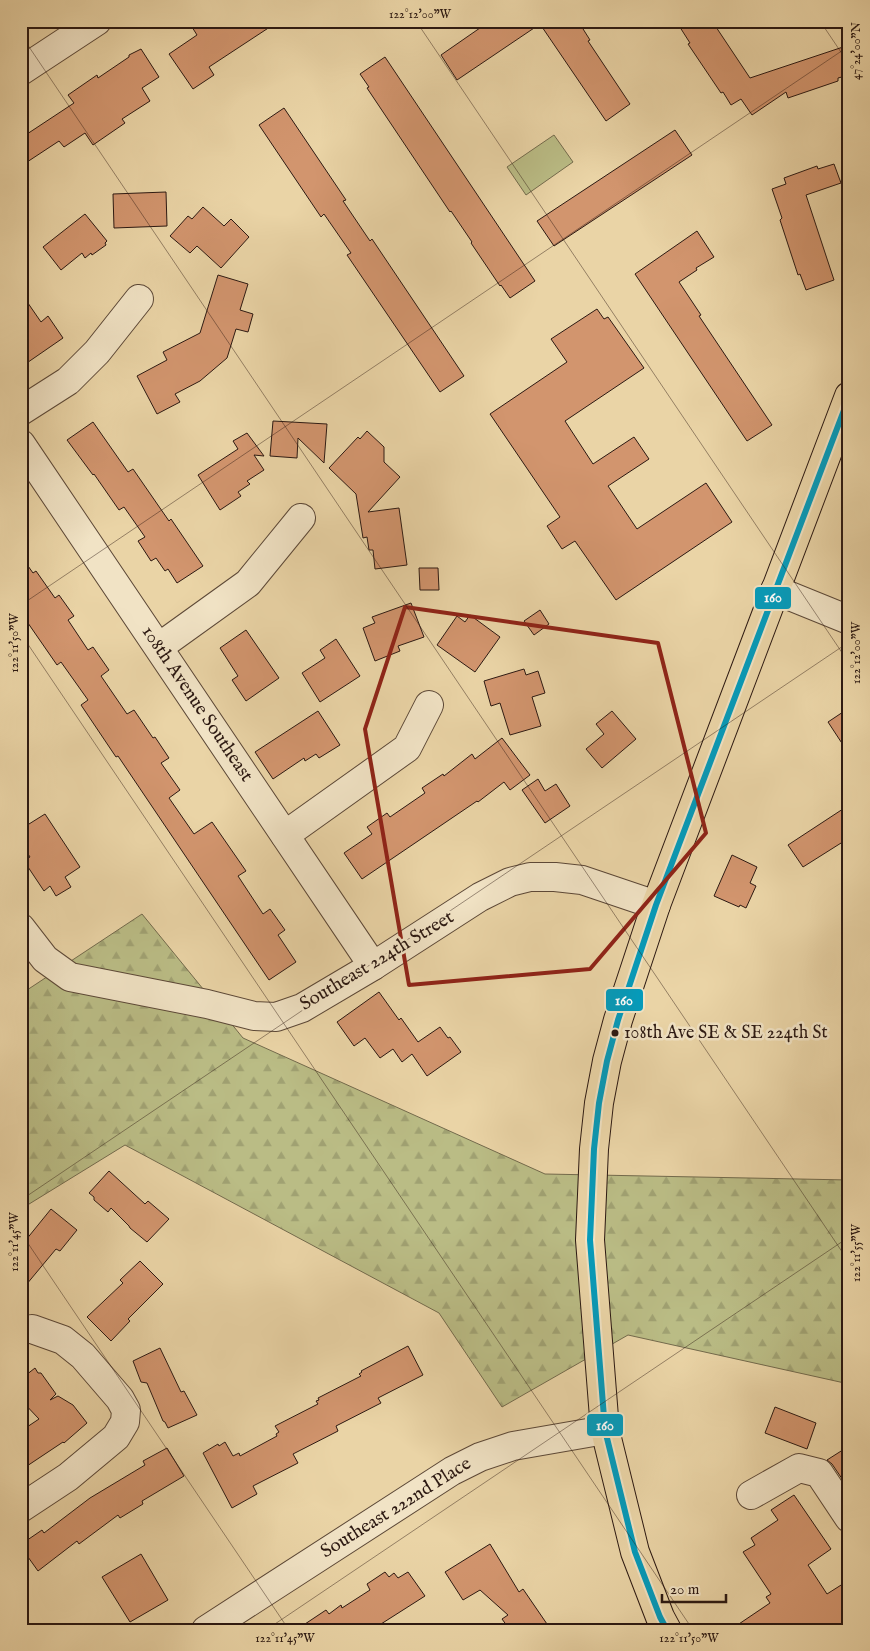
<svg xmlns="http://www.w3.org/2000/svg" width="870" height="1651" font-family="'IM FELL English',serif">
<defs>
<pattern id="forest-firs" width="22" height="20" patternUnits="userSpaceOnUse" patternTransform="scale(1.25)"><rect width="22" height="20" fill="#babc85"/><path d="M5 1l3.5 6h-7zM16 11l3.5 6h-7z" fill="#a0a172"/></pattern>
</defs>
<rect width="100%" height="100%" fill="#ead4a6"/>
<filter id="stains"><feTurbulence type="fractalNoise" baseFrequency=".004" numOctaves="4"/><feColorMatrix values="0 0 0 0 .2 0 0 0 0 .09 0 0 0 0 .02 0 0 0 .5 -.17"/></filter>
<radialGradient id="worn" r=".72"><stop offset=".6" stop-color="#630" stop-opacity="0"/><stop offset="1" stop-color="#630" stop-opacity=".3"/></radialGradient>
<!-- grass -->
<polygon fill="#babc85" stroke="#736a4c" points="554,135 573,162 526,195 507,167"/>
<!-- forest -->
<polygon fill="url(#forest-firs)" stroke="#736a4c" points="142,914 243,1038 545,1174 849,1180 849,1384 628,1335 502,1407 439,1313 125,1145 21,1209 21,994"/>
<!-- building -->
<g fill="#d2956e" stroke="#2c1912">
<polygon points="201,21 279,21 209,67 214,75 193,89 169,54 197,35 192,27"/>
<polygon points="490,21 578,21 590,40 588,41 630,104 606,121 540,24 457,80 441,55"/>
<polygon points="676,21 712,21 750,78 849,45 849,75 838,78 838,81 788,98 786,92 752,115 741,99 731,105 723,92 721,93 688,44 690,43"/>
<polygon points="141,49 159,77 142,88 150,101 122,119 125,123 93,145 85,133 64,147 59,141 21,166 21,138 74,103 68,95 97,75 98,78 129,57 129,55"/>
<polygon points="385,57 535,281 510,298 501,285 500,286 471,243 472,242 451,211 450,212 367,88 369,87 360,74"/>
<polygon points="284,108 346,200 343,201 370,241 372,239 464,376 440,392 347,255 351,253 324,214 321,217 259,125"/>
<polygon points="675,130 692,155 554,246 537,221"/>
<polygon points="834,164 841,183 806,195 834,280 806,290 800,274 798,275 780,220 782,218 772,189 786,184 784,178 817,166 818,169"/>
<polygon points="166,192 167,226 114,228 113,194"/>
<polygon points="203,207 224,226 231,219 249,237 221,268 197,246 190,253 170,236 188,216 192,219"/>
<polygon points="85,214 107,241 105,243 106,245 92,255 91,253 85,258 82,253 61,270 43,247"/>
<polygon points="697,231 714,257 696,268 697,270 679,282 701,315 699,316 772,425 747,441 635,274"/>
<polygon points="218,275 248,284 240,310 253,314 248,332 236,329 227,358 200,381 175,394 180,402 157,414 137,376 167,360 163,352 200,333"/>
<polygon points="21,293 41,322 48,316 63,338 21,367"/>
<polygon points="597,309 604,319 608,317 644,368 565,421 593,464 634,437 649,459 608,486 637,529 706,483 732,522 616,600 575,541 562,549 547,526 560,517 490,414 567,362 551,339"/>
<polygon points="273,421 327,424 324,463 298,438 297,458 270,456"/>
<polygon points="93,422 128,472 133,469 169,521 171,519 203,566 177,583 168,569 165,571 156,558 151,561 138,541 145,537 124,507 119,510 94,474 93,475 67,440"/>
<polygon points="367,431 384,447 384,462 400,477 368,512 399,508 407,565 375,569 373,550 369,550 367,537 363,538 356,494 329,468 358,437 360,439"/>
<polygon points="247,433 264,456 254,455 264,470 247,481 250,484 238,492 241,496 220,510 198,475 238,449 233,441"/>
<polygon points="21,556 33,573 36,571 55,598 59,595 74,616 68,620 88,650 93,647 109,670 101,676 127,714 134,710 153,738 155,737 169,758 161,763 180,790 169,798 194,834 212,822 246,871 238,876 263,914 270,909 285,930 278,935 296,962 269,980 118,756 116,757 81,705 88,700 61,662 57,665 21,613"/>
<polygon points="419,568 438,568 439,590 420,590"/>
<polygon points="411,603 424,637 398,646 400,651 375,661 363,628 375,623 372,617"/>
<polygon points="540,610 549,624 534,635 524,621"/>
<polygon points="470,615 500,637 475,672 437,645 457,616 465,622"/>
<polygon points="246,630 279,678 246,701 232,680 238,676 220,648"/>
<polygon points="336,639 360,676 320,702 302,673 325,658 320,650"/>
<polygon points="524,669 526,675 538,671 545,693 532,697 541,726 510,735 500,703 491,706 484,681"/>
<polygon points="849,708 849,754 828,722"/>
<polygon points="318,711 340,745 319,758 316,754 305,761 304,758 273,779 255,752"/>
<polygon points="612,711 636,739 602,768 586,749 604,734 596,724"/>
<polygon points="502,738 530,775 510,790 504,782 478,802 477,801 362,879 344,853 372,834 367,827 387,813 390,817 425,793 422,788 443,774 444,776 472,754 475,759"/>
<polygon points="538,779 545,791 556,784 570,806 545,823 522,790"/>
<polygon points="849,805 849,838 803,867 788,845"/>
<polygon points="45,814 80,867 65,877 71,887 56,896 50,886 44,891 24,861 30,857 21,843 21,829"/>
<polygon points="732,855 757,867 750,883 756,886 746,908 740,905 739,907 714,896"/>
<polygon points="379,992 399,1020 401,1018 418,1042 440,1027 448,1038 450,1037 461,1052 427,1076 412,1054 402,1062 393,1049 380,1058 365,1038 354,1046 337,1022"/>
<polygon points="109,1171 145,1204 148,1201 169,1219 147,1242 130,1228 129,1226 111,1208 108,1212 94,1200 94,1197 89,1193"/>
<polygon points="51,1209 77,1230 60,1251 56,1249 21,1291 21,1246"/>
<polygon points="140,1261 163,1284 128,1319 130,1321 111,1341 87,1317 123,1283 120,1280"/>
<polygon points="408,1346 423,1375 378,1398 381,1403 336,1426 338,1431 293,1454 298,1463 253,1486 257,1494 232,1508 203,1453 218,1444 219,1446 225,1442 233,1456 239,1453 240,1456 277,1436 276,1434 279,1432 275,1426 318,1404 316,1401 319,1400 318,1398 361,1376 359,1374 362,1372 361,1371"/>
<polygon points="160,1348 181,1392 184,1391 197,1415 168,1428 165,1422 163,1421 147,1383 141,1382 133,1361"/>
<polygon points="35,1368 38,1373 41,1373 56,1394 50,1400 58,1396 73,1405 87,1423 64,1443 63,1442 21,1470 21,1431 39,1419 21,1400 21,1379"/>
<polygon points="775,1407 816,1423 807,1449 765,1433"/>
<polygon points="849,1446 849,1489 832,1464 827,1460"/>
<polygon points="167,1448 184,1476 142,1501 143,1504 120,1518 118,1515 79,1544 77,1541 38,1571 23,1550 23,1543 42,1530 44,1533 90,1498 145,1465 143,1461"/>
<polygon points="794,1495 831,1549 808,1565 827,1594 849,1580 849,1630 730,1630 770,1603 766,1597 771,1594 743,1552 755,1545 751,1538 778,1520 771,1510"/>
<polygon points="490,1544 519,1592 523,1589 547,1624 537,1630 510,1630 502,1619 508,1615 480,1590 463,1600 445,1572"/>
<polygon points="141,1554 168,1600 130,1622 102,1577"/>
<polygon points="385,1572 389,1577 394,1573 398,1578 408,1572 425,1596 381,1624 385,1630 296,1630 326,1610 329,1614 341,1605 342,1608 370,1590 367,1584"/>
</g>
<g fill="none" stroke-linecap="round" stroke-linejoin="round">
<defs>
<g id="minor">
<polyline points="21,71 97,21"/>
<polyline points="21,411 68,381 97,352 139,299"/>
<polyline points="21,444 373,966"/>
<polyline points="775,590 849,620"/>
<polyline points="159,647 248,583 301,518"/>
<polyline points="285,835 407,748 429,705"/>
<polyline points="21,928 45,959 70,977 207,1004 254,1016 276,1017 302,1008 373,966 480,897 510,882 530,877 555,877 582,880 656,905"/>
<polyline points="751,1495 799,1468 819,1473 849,1518"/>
<polyline points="21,1508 68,1477 116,1437 125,1422 126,1410 120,1399 83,1356 63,1340 32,1329"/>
<polyline points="206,1630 452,1471 480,1457 513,1446 605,1430"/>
</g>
<polyline id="major" points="667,1630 660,1617 635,1552 605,1430 590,1240 594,1149 599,1103 607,1061 618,1020 656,905 849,396"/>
</defs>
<!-- minor casing -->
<use href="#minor" stroke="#5c4837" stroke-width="30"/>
<!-- major casing -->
<use href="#major" stroke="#2c1912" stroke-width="30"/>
<!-- minor -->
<use href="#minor" stroke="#f1e3c5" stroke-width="28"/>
<!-- major -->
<use href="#major" stroke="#ead4a6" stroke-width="28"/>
<defs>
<polyline id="bus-1" points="667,1630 660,1617 635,1552 605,1430 590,1240 594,1149 599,1103 607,1061 618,1020 656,905 849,397"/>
</defs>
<!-- bus-1 casing -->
<use href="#bus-1" stroke="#f1e3c5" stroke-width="10"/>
<!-- bus-1 -->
<use href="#bus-1" stroke="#049bbb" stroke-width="6"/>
</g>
<!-- marked area -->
<path fill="none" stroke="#8f2418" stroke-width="4" stroke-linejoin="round" d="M405,607L658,643L706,833L590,969L409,985L365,729Z"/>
<!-- ticks -->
<path fill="none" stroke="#2c1912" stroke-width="1" stroke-opacity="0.45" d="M416,21L849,663M820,21L849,64M21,35L849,1262M21,605L849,46M21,634L693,1630M21,1200L849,642M21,1233L289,1630M266,1630L849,1237"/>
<!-- markers -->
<circle fill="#2c1912" stroke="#f1e3c5" stroke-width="2" cx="615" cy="1033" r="4.5"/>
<g text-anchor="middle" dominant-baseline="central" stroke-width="5" stroke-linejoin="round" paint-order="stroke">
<!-- bus labels -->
<g font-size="18" fill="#2c1912" stroke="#f1e3c5" text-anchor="start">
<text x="624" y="1033">108th Ave SE &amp; SE 224th St</text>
</g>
<!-- street labels -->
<g font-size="19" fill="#2c1912" stroke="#f1e3c5">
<text transform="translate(197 704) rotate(56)">108th Avenue Southeast</text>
<text transform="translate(377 961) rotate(-31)">Southeast 224th Street</text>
<text transform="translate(396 1508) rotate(-32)">Southeast 222nd Place</text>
</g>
</g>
<g stroke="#f1e3c5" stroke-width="2">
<rect x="754" y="586" width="38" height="24" rx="5" fill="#049bbb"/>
<rect x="605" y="988" width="39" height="24" rx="5" fill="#049bbb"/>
<rect x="586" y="1413" width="38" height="24" rx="5" fill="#049bbb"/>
</g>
<g font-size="14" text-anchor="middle" font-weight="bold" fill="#fff">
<text x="773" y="602">160</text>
<text x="624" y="1005">160</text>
<text x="605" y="1430">160</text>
</g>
<!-- margin -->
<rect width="870" height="1651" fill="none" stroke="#ead4a6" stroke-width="55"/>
<!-- scale -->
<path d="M662 1594v8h64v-8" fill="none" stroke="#2c1912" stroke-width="2.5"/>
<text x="670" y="1594" font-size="15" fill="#2c1912" stroke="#f1e3c5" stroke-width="4" paint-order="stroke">20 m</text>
<rect x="28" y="28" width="814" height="1596" fill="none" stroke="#2c1912" stroke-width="2"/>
<g font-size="12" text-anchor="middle" fill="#2c1912">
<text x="420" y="18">122°12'00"W</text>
<text transform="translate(856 51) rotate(-90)" y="4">47°24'00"N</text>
<text transform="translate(14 643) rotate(-90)" y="4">122°11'50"W</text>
<text transform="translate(856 653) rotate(-90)" y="4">122°12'00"W</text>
<text transform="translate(14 1242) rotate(-90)" y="4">122°11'45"W</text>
<text transform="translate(856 1253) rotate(-90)" y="4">122°11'55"W</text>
<text x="285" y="1642">122°11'45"W</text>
<text x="689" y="1642">122°11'50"W</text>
</g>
<rect width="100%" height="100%" filter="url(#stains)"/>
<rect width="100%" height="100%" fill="url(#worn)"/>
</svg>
